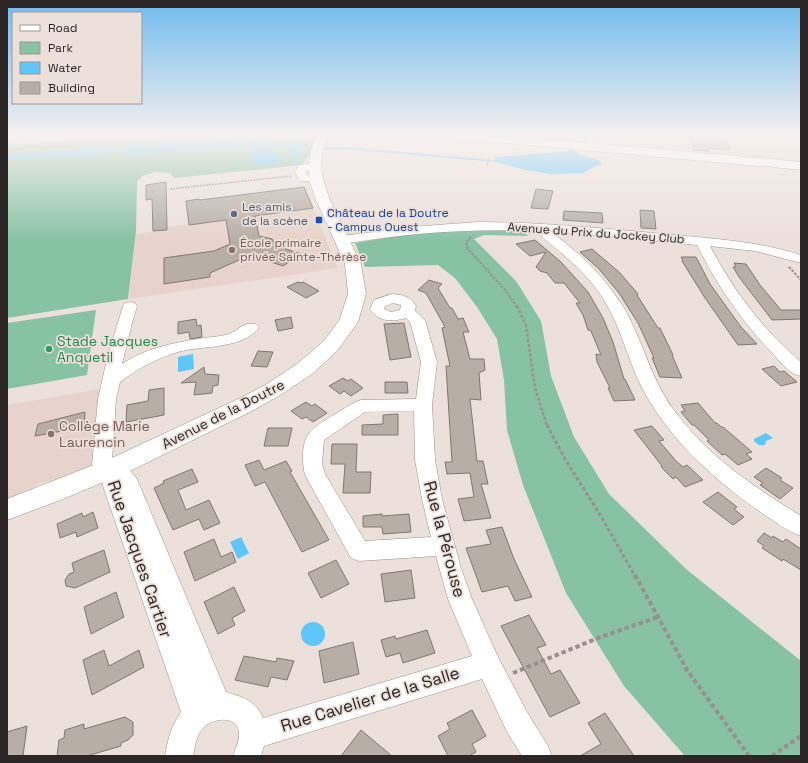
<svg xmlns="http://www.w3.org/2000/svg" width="808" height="763" font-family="'Space Grotesk',sans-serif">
<rect width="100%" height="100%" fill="#ece0db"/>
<!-- built -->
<g fill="#e7d3cc">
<polygon points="617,134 801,134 801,162 617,146"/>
<polygon points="313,208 338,268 129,299 136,234 167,230 167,227"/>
<polygon points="100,389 92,463 89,468 60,479 40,483 21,495 7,500 7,405"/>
</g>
<!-- green -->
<g fill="#87c2a3">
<polygon points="118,134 317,134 312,151 302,165 174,178 170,173 155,172 142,176 137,182 136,231 128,299 7,318 7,144 116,137"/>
<polygon points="463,230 523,231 528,236 484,235 474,239 516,281 541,321 551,376 574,437 609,494 686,569 801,661 801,756 685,756 624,686 566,593 523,485 507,430 504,380 497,339 477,307 455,278 438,265 365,267 355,243 408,234"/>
<polygon points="96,310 87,375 7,389 7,323"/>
</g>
<!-- water -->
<g fill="#5fc6f9">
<path d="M270,137L282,163L255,166L248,146L134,154L119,152C124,144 134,144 142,143Z"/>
<path d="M283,138C291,138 297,144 305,144L300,148L295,156L298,161L293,162Z"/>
<path d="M312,147H346L495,160V157L568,151L569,149C574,149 576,153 580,155C588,158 597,157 602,163L583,173L550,174L526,170L495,162L355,150H309Z"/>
<polygon points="89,148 117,148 116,151 90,156 7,160 7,155"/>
<polygon points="193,354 194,369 178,372 178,357"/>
<polygon points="766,433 773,438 766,441 765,445 759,445 754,441 754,439"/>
<polygon points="241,537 249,553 238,559 230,542"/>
<circle cx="313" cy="634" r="12"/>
</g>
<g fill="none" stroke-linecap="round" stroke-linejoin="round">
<!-- stream -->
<g stroke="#5fc6f9" stroke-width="2.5">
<polyline points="269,143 290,145"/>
<polyline points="582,144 591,134"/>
<polyline points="297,146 316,148"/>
</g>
</g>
<!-- building -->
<g fill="#b7afa6" stroke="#7f7870">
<polygon points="689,134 724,135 730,150 708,148 709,151 694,150"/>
<polygon points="166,182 167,230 153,231 152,199 146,200 146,185"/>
<polygon points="304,187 313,208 255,216 259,236 272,239 277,246 301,254 283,266 250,255 210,273 210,277 164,284 164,258 214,251 230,244 226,220 189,225 186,201 199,199 200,200"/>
<polygon points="536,189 553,191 548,209 531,208"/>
<polygon points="640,210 654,211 656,229 641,228"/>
<polygon points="564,211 602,213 603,223 563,220"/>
<polygon points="535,240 561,262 588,292 603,318 613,342 624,379 625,379 635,400 614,401 608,388 610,388 597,362 596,354 601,355 591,331 588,330 583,315 576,303 580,303 564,283 555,283 547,273 540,271 536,267 546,252 530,256 516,244"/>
<polygon points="592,249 619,272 638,294 637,295 658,328 660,328 673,355 672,355 682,378 660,377 652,358 654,358 638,323 619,293 599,269 580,252"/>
<polygon points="681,257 696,257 710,284 741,327 757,344 738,345 705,298 682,261 683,261"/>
<polygon points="734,263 746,264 760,285 781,310 801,310 801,319 772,320 739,277 733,267 736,267"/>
<polygon points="429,280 442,284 438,288 450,308 452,308 458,319 463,318 469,332 463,332 470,359 484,359 485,370 479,373 481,400 470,399 477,461 483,461 488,484 481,484 491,518 464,521 458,499 474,497 470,473 447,474 445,462 452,462 446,366 450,366 442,328 445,327 426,293 418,290"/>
<polygon points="298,282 301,283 303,282 319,291 306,298 287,287"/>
<polygon points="291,317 293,328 278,331 275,320"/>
<polygon points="196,319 197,326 201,325 202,337 190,339 189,332 178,334 178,322"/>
<polygon points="404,323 411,357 390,360 384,324"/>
<polygon points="258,351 273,352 267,367 251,366"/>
<polygon points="774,366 780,372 784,371 797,382 781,386 762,369"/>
<polygon points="204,367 205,374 219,375 218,385 213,386 212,393 194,395 196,382 181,383"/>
<polygon points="343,378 348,381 351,379 363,388 351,396 344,391 340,394 329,386"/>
<polygon points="385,382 407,382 408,393 385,393"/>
<polygon points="164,388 164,415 126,422 127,405 148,401 149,390"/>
<polygon points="306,402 312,406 315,404 327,413 313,422 306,417 302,419 291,411"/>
<polygon points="698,403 715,423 717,423 721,427 723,427 752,452 746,454 752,459 738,465 725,454 722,455 707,441 709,440 694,425 692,425 681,412 685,411 681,405"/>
<polygon points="85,412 84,427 35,436 38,424"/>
<polygon points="398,414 398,435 362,435 362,425 383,424 383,415"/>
<polygon points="652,426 664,440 659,441 676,461 683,467 687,465 703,480 685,487 676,477 673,479 661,467 662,466 634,430"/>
<polygon points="268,428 292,428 288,446 264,446"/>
<polygon points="332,444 357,444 356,472 371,472 370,493 343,493 345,464 331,464"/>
<polygon points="259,460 264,470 286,461 292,471 290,472 329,540 302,552 265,482 255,486 245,465"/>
<polygon points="766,468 782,478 780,480 793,488 780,499 760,485 763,483 754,477"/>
<polygon points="192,469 198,482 178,490 186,510 209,500 220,523 204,530 199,519 173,530 154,488 164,483 163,481"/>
<polygon points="718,492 737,507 734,509 744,517 733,525 703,502"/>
<polygon points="93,512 98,528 77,537 76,532 60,538 57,524 82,513 83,517"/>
<polygon points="382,514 382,516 409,514 411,532 383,534 382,527 363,527 363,516"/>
<polygon points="502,527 514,559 532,597 515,601 508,586 482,592 466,548 491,544 486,530"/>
<polygon points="764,533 772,538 773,536 783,542 786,539 801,549 801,570 783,559 782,561 762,548 764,546 757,541"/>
<polygon points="214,539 221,557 232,552 236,562 195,581 184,552"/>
<polygon points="104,550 110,572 75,588 66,586 65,580 69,574 74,572 72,563"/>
<polygon points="336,560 349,584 321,598 308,573"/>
<polygon points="411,570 415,598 385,602 381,574"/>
<polygon points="234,587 245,611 232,618 235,625 218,634 204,602"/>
<polygon points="116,592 124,617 91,634 84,607"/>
<polygon points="529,615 546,645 537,648 551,674 560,670 580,703 550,717 501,626"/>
<polygon points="427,630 435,653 403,663 400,653 386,657 381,640 395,636 396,639"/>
<polygon points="353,642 359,674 324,683 319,651"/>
<polygon points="104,650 109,666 139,650 144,667 92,695 83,660"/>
<polygon points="244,656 276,662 277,658 294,661 287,680 271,677 268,687 235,680"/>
<polygon points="472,710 486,736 472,744 476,752 469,756 448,756 438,736 450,729 447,723"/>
<polygon points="605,713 634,756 580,756 601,744 588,723"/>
<polygon points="125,717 133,722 133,735 128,740 121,743 121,746 87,756 57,756 59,740 64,738 65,730 84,724 84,729"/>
<polygon points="27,726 23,756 7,756 7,732"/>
<polygon points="361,730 374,741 392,756 341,756"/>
</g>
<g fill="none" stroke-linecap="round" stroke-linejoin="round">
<defs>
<g id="minor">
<polygon points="315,163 320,166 319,168 307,170 305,172 308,176 321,178 322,180 321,182 300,181 295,172 299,165"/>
<path d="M478,222C544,222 610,229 675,235C718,239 760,242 801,255V263L755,251L710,246C733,290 763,330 801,362V376C790,374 782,364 775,356C743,323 717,286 697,245L551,231C561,240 572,248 582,257C598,272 612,289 624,308C643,341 650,377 673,409C706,455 754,487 801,516V536C787,531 774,521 762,513C713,479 667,438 640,384C627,356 620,326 604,300C595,285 582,271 568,259C558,249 546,242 537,231C471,228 407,233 342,244L338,243L336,240L338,237L342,236L410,227Z"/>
<path d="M392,294C403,295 410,296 416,306L415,311L425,320L437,362L432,405L435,460L442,499L461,568L472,599L497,655L527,712L548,746L552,756H522L507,732L482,679L264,746L261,756H233C235,750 239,742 239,735C240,715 214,717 204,727C196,735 195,746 193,756H165C168,739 171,726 181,712L103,486L101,473L95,470L92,465L98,399L107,359L123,306L125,303L130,302L135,303L137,306L132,323L122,364C144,349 172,343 198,339C208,337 220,337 229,334C239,330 244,321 256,324L259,327C243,350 201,345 178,352C155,359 139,368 120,382L116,399L112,461L128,468L137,479L226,692C243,697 256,701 263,718L472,656L448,599L436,556L359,561L351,558L305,475C302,463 301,442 310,432C318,423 344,409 355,402L361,400L416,399L421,362L410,322L406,318C392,322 378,322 370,309L374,300ZM393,303L401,305L400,310L391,312L384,309L385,306ZM414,411L415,460L422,499L431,537L365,541L325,474L322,463L324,440L365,412Z"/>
</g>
<g id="major">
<polygon points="318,134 330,134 323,150 321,167 324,183 330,200 361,264 366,294 358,322 337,351 312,374 282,394 252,411 132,470 63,499 7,520 7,499 114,457 236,400 267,384 297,364 323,342 339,321 348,294 345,264 316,200 310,183 308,167 311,150"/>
<polygon points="433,134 482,134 759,158 763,159 765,162 763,165 759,166 439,137"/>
</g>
<polygon id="highway" points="759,158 801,162 801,170 754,165 752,162 754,159"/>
</defs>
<!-- minor casing -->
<use href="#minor" stroke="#9a8e8a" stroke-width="1"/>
<!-- major casing -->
<use href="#major" stroke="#9a8e8a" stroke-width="1"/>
<!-- highway casing -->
<use href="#highway" stroke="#9a8e8a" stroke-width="1"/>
<!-- path-far4 -->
<g stroke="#99908d" stroke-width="1.5" stroke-dasharray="2 1" stroke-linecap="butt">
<polyline points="108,135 126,135"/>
<polyline points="7,150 237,134"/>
<polyline points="487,165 489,158"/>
<polyline points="170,189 291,176"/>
</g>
<!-- path-far3 -->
<g stroke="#99908d" stroke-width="2" stroke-dasharray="2.5 1.5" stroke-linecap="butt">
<polyline points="471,237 466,242 468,249 506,291 517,307"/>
<polyline points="789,267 801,280"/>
</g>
<!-- path-far2 -->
<polyline stroke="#99908d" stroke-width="2.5" stroke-dasharray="3 2" stroke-linecap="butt" points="517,306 526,325 535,388 547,426"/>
<!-- path-far1 -->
<polyline stroke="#99908d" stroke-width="3" stroke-dasharray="3.5 2.5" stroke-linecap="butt" points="547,425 565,459 602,518 635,576"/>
<!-- path -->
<g stroke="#99908d" stroke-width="4" stroke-dasharray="4.5 3" stroke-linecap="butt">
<polyline points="635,575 687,670 749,756"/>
<polyline points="513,673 598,638 658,617"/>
<polyline points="772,756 801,736"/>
</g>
<!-- minor -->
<use href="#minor" fill="#fff" fill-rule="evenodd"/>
<!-- major -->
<use href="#major" fill="#fff" fill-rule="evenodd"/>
<!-- highway -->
<use href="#highway" fill="#fff" fill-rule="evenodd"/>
</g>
<!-- sky -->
<linearGradient id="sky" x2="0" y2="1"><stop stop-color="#71bbef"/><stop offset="0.56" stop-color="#f6f1ef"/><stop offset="1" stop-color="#f6f1ef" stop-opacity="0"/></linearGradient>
<rect width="808" height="241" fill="url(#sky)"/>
<!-- markers -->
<circle fill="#5c6f8a" stroke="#ece0db" stroke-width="1.5" cx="234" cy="214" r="4"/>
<rect fill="#1a4fb4" stroke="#ece0db" stroke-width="1.5" x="315" y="216" width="8" height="8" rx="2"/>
<g fill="#8d6e63" stroke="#ece0db" stroke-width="1.5">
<circle cx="232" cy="250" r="4"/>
<circle cx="51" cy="434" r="4"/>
</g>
<circle fill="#2e9e5b" stroke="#ece0db" stroke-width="1.5" cx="49" cy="349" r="4"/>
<g text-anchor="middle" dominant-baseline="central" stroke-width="3.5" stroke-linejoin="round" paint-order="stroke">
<!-- far-service labels -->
<g font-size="12" fill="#4e5e75" stroke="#ece0db" text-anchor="start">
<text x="242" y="207">Les amis<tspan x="242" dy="14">de la scène</tspan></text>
</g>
<!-- far-transit labels -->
<g font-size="12" fill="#164399" stroke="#ece0db" text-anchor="start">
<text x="327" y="213">Château de la Doutre<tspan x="327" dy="14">- Campus Ouest</tspan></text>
</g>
<!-- far-street labels -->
<g font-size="12" fill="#2c2726" stroke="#ece0db">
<text transform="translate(596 233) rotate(4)">Avenue du Prix du Jockey Club</text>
</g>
<!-- far-education labels -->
<g font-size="12" fill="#785e54" stroke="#ece0db" text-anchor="start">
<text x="240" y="243">École primaire<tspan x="240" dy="14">privée Sainte-Thérèse</tspan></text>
</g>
<!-- leisure labels -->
<g font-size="14" fill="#27864d" stroke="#ece0db" text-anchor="start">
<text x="57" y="341">Stade Jacques<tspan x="57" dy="16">Anquetil</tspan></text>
</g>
<!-- street labels -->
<g font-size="14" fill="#2c2726" stroke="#ece0db">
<text transform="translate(223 414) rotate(-27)">Avenue de la Doutre</text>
</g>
<!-- education labels -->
<g font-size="14" fill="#785e54" stroke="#ece0db" text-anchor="start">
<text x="59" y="426">Collège Marie<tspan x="59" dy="16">Laurencin</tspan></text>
</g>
<!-- near-street labels -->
<g font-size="17" fill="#2c2726" stroke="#ece0db">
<text transform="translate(445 539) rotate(75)">Rue la Pérouse</text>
<text transform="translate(140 559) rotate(71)">Rue Jacques Cartier</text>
<text transform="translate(370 699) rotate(-17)">Rue Cavelier de la Salle</text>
</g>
</g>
<!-- border -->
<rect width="808" height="763" fill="none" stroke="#2c2726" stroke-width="16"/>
<!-- legend -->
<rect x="12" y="12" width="130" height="92" fill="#ece0db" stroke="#9f9693"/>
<rect x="20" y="25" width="20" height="6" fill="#ffffff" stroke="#9f9693"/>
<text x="48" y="32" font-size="12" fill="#2c2726">Road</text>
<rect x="20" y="42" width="20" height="12" fill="#87c2a3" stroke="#9f9693"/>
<text x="48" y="52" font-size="12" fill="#2c2726">Park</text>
<rect x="20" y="62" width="20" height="12" fill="#5fc6f9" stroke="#9f9693"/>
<text x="48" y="72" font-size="12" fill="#2c2726">Water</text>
<rect x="20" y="82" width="20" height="12" fill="#b7afa6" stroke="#9f9693"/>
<text x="48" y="92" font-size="12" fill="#2c2726">Building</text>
</svg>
